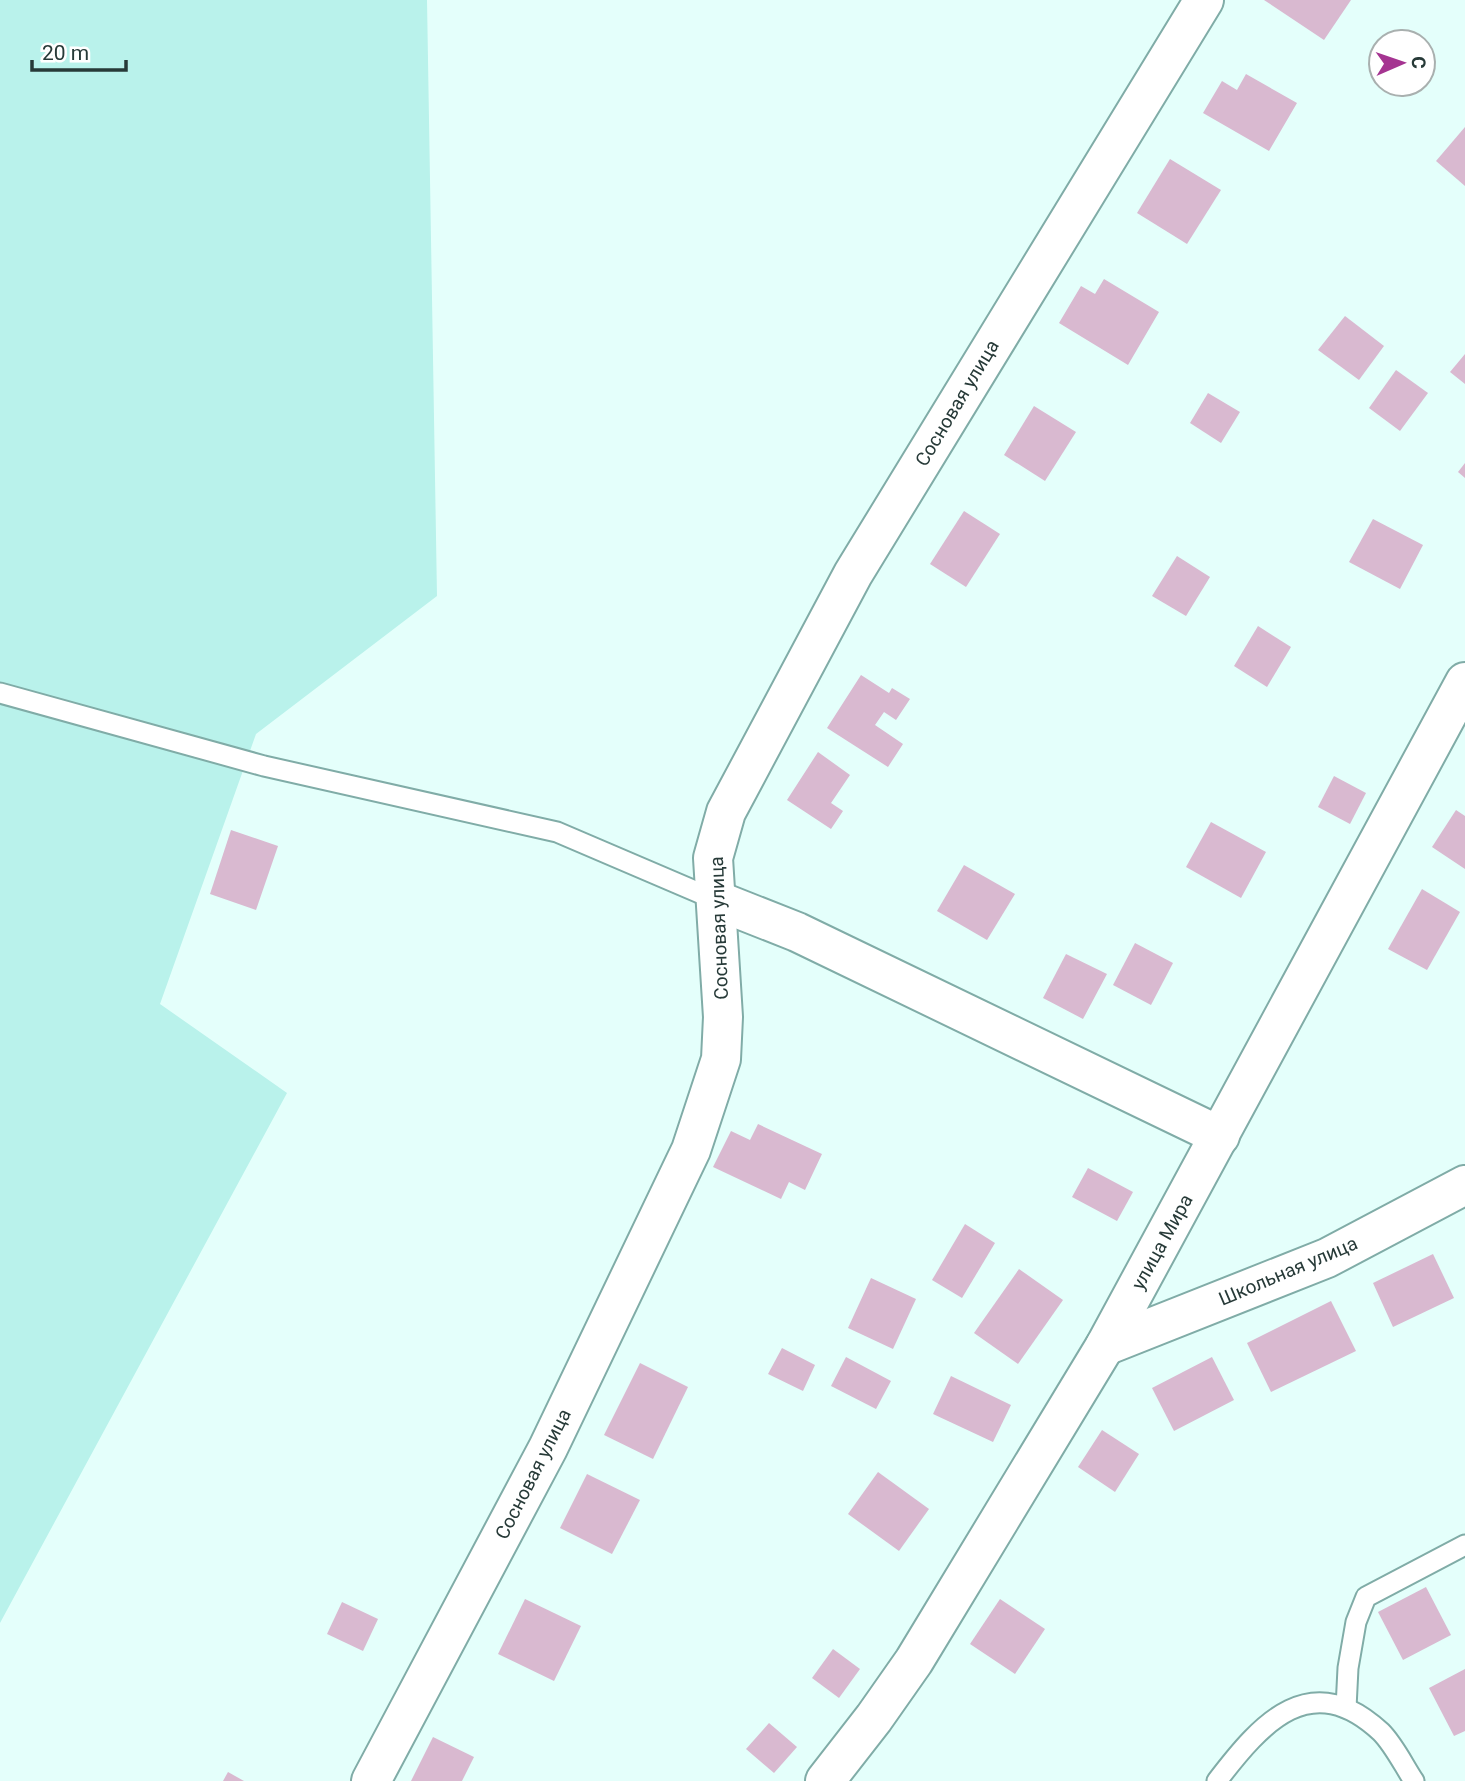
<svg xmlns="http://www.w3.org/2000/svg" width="1465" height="1781" font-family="Roboto,sans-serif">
<rect width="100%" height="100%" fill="#e4fffb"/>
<!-- green -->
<polygon fill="#b9f2eb" points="0,0 427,0 437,596 256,734 160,1004 287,1093 0,1623"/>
<!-- building -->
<g fill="#d9b9d0">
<polygon points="1264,0 1351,0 1324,40"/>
<polygon points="1246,74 1297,103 1269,151 1203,113 1222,81 1237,90"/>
<polygon points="1465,127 1465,186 1436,161"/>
<polygon points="1170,159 1221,190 1187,244 1137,213"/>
<polygon points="1104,279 1159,312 1128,365 1059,323 1081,286 1095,294"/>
<polygon points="1345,316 1384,346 1359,380 1318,350"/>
<polygon points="1465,354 1465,384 1450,372"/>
<polygon points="1396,370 1428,393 1400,431 1369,408"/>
<polygon points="1208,393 1240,412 1221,443 1190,423"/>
<polygon points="1034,406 1076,432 1045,481 1004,455"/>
<polygon points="1465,463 1465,478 1458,472"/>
<polygon points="964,511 1000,534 966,587 930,564"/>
<polygon points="1373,519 1423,545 1400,589 1349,562"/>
<polygon points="1177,556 1210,577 1186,616 1152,596"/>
<polygon points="1258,626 1291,647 1267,687 1234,666"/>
<polygon points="861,675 889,693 892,688 910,699 896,720 884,712 875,725 903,744 888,767 827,728"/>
<polygon points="818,752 850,775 831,803 843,811 831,829 787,800"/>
<polygon points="1334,776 1366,793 1350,824 1318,807"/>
<polygon points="1456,810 1465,816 1465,869 1432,847"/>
<polygon points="1211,822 1266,852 1241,898 1186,867"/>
<polygon points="231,830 278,846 256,910 210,894"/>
<polygon points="964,865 1015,894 987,940 937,911"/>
<polygon points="1422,889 1460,912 1427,970 1388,949"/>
<polygon points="1135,943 1173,963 1151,1005 1113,985"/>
<polygon points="1066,954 1107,974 1083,1019 1043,998"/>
<polygon points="758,1124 822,1154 805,1190 789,1182 781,1199 713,1167 731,1131 750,1140"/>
<polygon points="1088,1168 1133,1192 1117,1221 1072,1197"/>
<polygon points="965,1224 995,1243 962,1298 932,1280"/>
<polygon points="1433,1254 1454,1298 1393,1327 1373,1283"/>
<polygon points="1019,1269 1063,1300 1018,1364 974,1333"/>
<polygon points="871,1278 916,1299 893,1349 848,1328"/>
<polygon points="1331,1301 1356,1351 1271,1392 1247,1343"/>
<polygon points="782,1348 815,1365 803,1391 768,1374"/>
<polygon points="846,1357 891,1381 876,1409 831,1386"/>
<polygon points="1212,1357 1234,1400 1174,1431 1152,1388"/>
<polygon points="640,1363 688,1387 653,1459 604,1435"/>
<polygon points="951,1376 1011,1405 993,1442 933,1414"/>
<polygon points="1102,1430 1139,1454 1115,1492 1078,1467"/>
<polygon points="878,1472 929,1509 899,1551 848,1514"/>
<polygon points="587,1474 640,1500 612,1554 560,1528"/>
<polygon points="1426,1587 1451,1635 1403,1660 1378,1612"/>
<polygon points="525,1599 581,1626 554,1681 498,1654"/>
<polygon points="1000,1599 1045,1629 1015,1674 970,1644"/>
<polygon points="342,1602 378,1619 363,1651 327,1634"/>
<polygon points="833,1649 860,1669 839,1698 812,1678"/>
<polygon points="1465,1669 1465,1731 1454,1736 1429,1688"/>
<polygon points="769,1723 797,1747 774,1773 746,1749"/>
<polygon points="433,1737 474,1757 462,1781 411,1781"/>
<polygon points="228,1772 244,1781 223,1781"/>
</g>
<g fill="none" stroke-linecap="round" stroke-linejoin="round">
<defs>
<g id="service">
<polyline points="0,693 264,766 557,832 716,900"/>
<polyline points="1346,1708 1348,1668 1356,1622 1366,1597 1465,1545"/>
<path d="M1217,1781C1262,1722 1311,1667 1381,1732C1394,1745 1404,1766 1414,1781"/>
</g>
<g id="minor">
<polyline points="716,900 797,932 1220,1136"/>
<polyline points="1105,1346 1327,1258 1465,1185"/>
<polyline points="371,1781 548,1448 691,1150 721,1059 723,1017 713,858 726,812 853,574 1204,0"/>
</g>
<polyline id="tertiary" points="825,1781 874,1718 914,1661 1105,1346 1465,682"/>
</defs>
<!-- service casing -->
<use href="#service" stroke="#80aca7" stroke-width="23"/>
<!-- minor casing -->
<use href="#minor" stroke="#80aca7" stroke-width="42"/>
<!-- tertiary casing -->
<use href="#tertiary" stroke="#80aca7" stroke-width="42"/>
<!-- service -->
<use href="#service" stroke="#fff" stroke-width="19"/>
<!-- minor -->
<use href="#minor" stroke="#fff" stroke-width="38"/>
<!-- tertiary -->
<use href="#tertiary" stroke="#fff" stroke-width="38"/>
</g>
<g text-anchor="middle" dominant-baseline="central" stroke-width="7" stroke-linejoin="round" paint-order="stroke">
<!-- street labels -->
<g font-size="19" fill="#273a38" stroke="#fff">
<text transform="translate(957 403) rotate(-59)">Сосновая улица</text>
<text transform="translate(719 928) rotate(-92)">Сосновая улица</text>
<text transform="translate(1162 1242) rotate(-61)">улица Мира</text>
<text transform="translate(1288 1271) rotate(-23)">Школьная улица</text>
<text transform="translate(533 1474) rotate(-63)">Сосновая улица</text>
</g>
</g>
<!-- north arrow -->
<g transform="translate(1402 63) rotate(88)"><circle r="33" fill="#ffffff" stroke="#a9b0af" stroke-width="2"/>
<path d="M0-5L12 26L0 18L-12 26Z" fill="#a53491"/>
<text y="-10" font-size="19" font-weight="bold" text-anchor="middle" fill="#273a38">С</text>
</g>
<!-- scale -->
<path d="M32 60v10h94v-10" fill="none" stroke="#273a38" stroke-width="3.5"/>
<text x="42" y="60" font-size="21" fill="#273a38" stroke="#ffffff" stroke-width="5" paint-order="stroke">20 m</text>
</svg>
